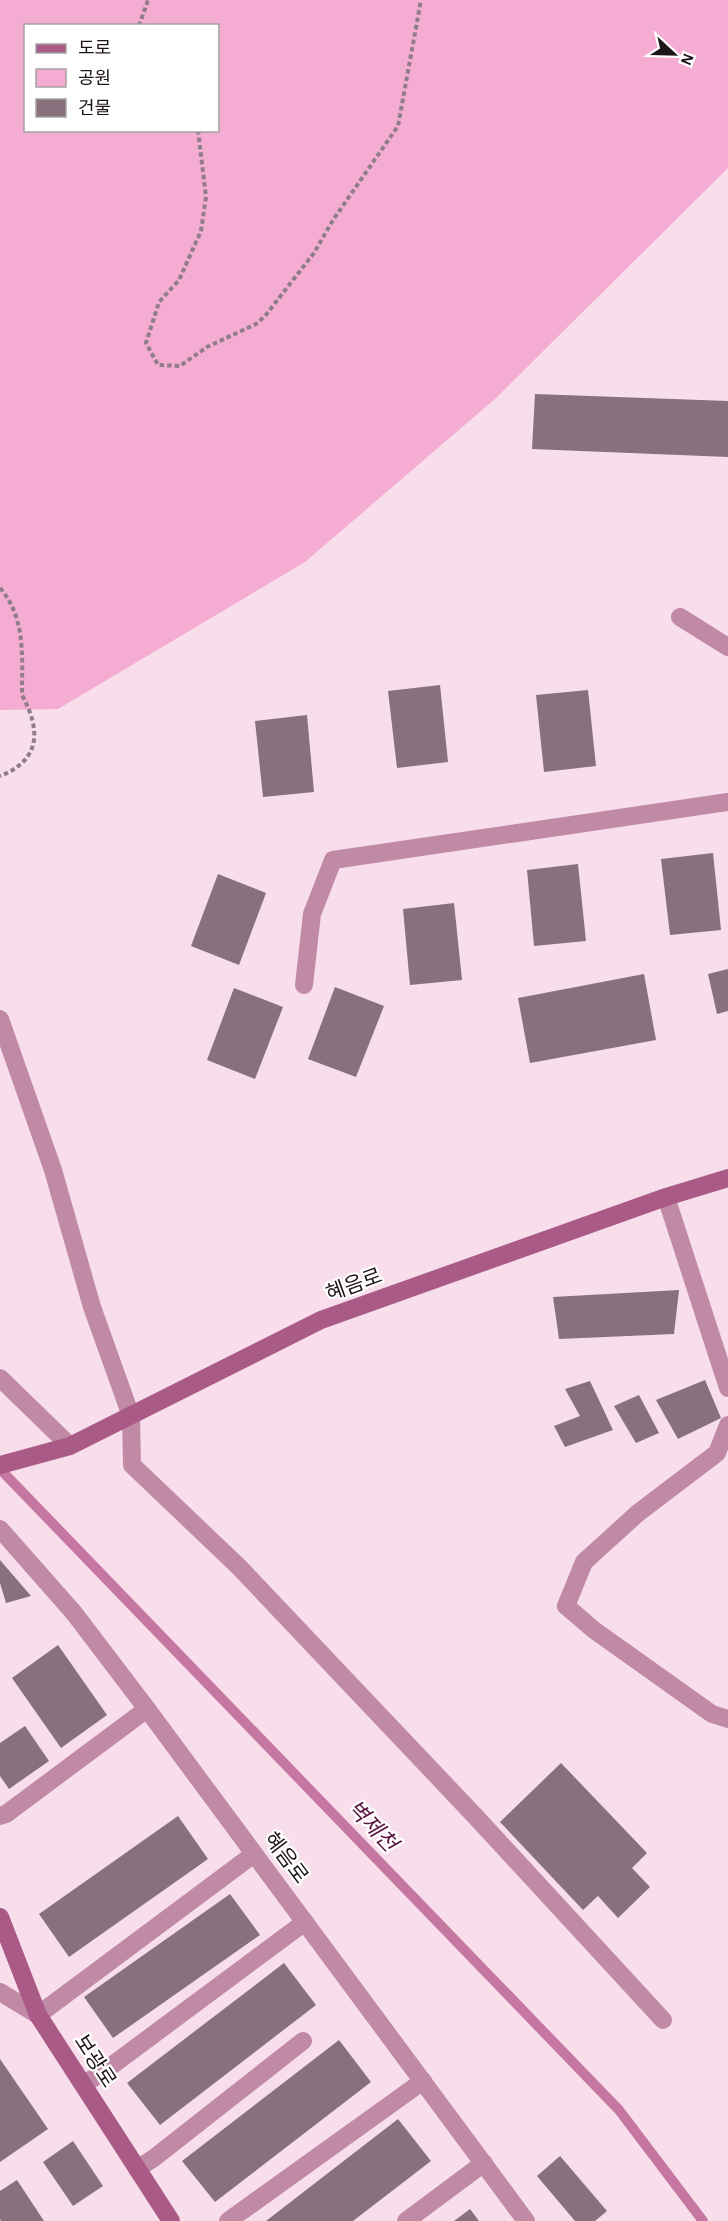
<svg xmlns="http://www.w3.org/2000/svg" width="728" height="2221" font-family="'Alegreya Sans','Noto Sans KR',sans-serif">
<rect width="100%" height="100%" fill="#f8deeb"/>
<!-- green -->
<path fill="#f4acd2" fill-rule="evenodd" d="M0,0H728V168L496,398L305,562L58,709L0,710ZM26,26H218V130H26Z"/>
<g fill="none" stroke-linecap="round" stroke-linejoin="round">
<!-- stream -->
<polyline stroke="#c577a2" stroke-width="10" points="0,1469 619,2110 703,2221"/>
</g>
<!-- building -->
<g fill="#87717c">
<polygon points="535,394 728,401 728,457 532,449"/>
<polygon points="440,685 448,762 397,768 388,691"/>
<polygon points="588,690 596,766 544,772 536,695"/>
<polygon points="307,715 314,792 263,797 255,721"/>
<polygon points="713,853 721,930 670,935 661,859"/>
<polygon points="578,864 586,941 534,946 527,870"/>
<polygon points="218,874 266,893 239,965 191,946"/>
<polygon points="454,903 462,980 410,985 403,909"/>
<polygon points="728,969 728,1011 717,1014 708,974"/>
<polygon points="644,974 656,1040 530,1063 518,998"/>
<polygon points="335,987 384,1006 356,1077 308,1059"/>
<polygon points="234,988 283,1007 255,1079 207,1060"/>
<polygon points="679,1290 674,1334 559,1339 553,1297"/>
<polygon points="705,1380 721,1418 678,1439 656,1400"/>
<polygon points="590,1381 613,1430 565,1447 554,1426 580,1416 565,1389"/>
<polygon points="639,1395 659,1433 636,1443 614,1406"/>
<polygon points="0,1560 31,1596 6,1603 0,1583"/>
<polygon points="58,1645 107,1715 61,1748 12,1678"/>
<polygon points="25,1726 49,1761 9,1789 0,1776 0,1743"/>
<polygon points="561,1763 647,1853 632,1868 650,1887 618,1918 598,1896 583,1910 500,1822"/>
<polygon points="178,1816 208,1859 69,1957 39,1914"/>
<polygon points="230,1894 260,1935 113,2038 84,1997"/>
<polygon points="284,1963 316,2005 160,2125 127,2083"/>
<polygon points="339,2040 371,2082 215,2202 182,2161"/>
<polygon points="0,2059 48,2129 0,2162"/>
<polygon points="398,2119 431,2161 353,2221 266,2221"/>
<polygon points="73,2141 103,2186 73,2206 43,2162"/>
<polygon points="560,2156 607,2211 595,2221 575,2221 537,2176"/>
<polygon points="17,2180 44,2221 1,2221 0,2219 0,2191"/>
<polygon points="470,2209 479,2221 454,2221"/>
</g>
<g fill="none" stroke-linecap="round" stroke-linejoin="round">
<!-- path -->
<g stroke="#8f7d87" stroke-width="4" stroke-dasharray="4.5 3" stroke-linecap="butt">
<polyline points="139,26 148,0"/>
<polyline points="198,130 206,197 201,231 179,280 159,302 146,343 158,365 180,366 207,347 256,324 265,316 314,253 333,220 398,126 421,0"/>
<path d="M0,588C26,618 22,657 22,695C41,730 41,760 0,776"/>
</g>
<!-- lane -->
<g stroke="#c089a6" stroke-width="18">
<polyline points="680,617 728,647"/>
<polyline points="304,985 312,914 333,860 728,802"/>
<polyline points="0,1019 53,1170 92,1307 131,1416 132,1465 239,1567 475,1816 663,2020"/>
<polyline points="666,1197 728,1388"/>
<polyline points="728,1425 717,1453 638,1513 584,1562 566,1606 594,1630 712,1714 728,1719"/>
<polyline points="38,2015 254,1854"/>
<polyline points="83,2084 99,2075 305,1922"/>
<polyline points="137,2169 154,2158 303,2041"/>
<polyline points="228,2221 423,2081"/>
</g>
<!-- street -->
<g stroke="#c089a6" stroke-width="18">
<polyline points="0,1378 70,1446"/>
<polyline points="0,1529 74,1613 147,1709 526,2221"/>
<polyline points="0,1816 6,1814 147,1709"/>
<polyline points="0,1992 38,2015"/>
<polyline points="406,2221 484,2163"/>
</g>
<!-- secondary -->
<g stroke="#a95a86" stroke-width="18">
<polyline points="0,1465 70,1446 321,1320 666,1197 728,1178"/>
<polyline points="0,1917 38,2015 171,2221"/>
</g>
</g>
<g text-anchor="middle" dominant-baseline="central" stroke-width="4.5" stroke-linejoin="round" paint-order="stroke">
<!-- street labels -->
<g font-size="21" fill="#1e151a" stroke="#fff">
<text transform="translate(354 1285) rotate(-20)">혜음로</text>
<text transform="translate(286 1858) rotate(53)">혜음로</text>
<text transform="translate(95 2061) rotate(57)">보광로</text>
</g>
<!-- water labels -->
<g font-size="22" font-style="italic" fill="#58123f" stroke="#fff">
<text transform="translate(372 1826) rotate(46)">벽제천</text>
</g>
</g>
<!-- legend -->
<rect x="24" y="24" width="195" height="108" fill="#ffffff" stroke="#a5a1a3" stroke-width="1.5"/>
<rect x="36" y="44" width="30" height="9" fill="#a95a86" stroke="#a5a1a3" stroke-width="1.5"/>
<text x="78" y="54" font-size="18" fill="#1e151a">도로</text>
<rect x="36" y="69" width="30" height="18" fill="#f4acd2" stroke="#a5a1a3" stroke-width="1.5"/>
<text x="78" y="84" font-size="18" fill="#1e151a">공원</text>
<rect x="36" y="99" width="30" height="18" fill="#87717c" stroke="#a5a1a3" stroke-width="1.5"/>
<text x="78" y="114" font-size="18" fill="#1e151a">건물</text>
<!-- north arrow -->
<g transform="translate(674 54) rotate(112)" stroke="#ffffff" stroke-width="4.5" paint-order="stroke">
<path d="M0-4.5L10 22L0 15L-10 22Z" fill="#1e151a"/>
<text y="-9" font-size="16" font-weight="bold" text-anchor="middle" fill="#1e151a">N</text>
</g>
</svg>
